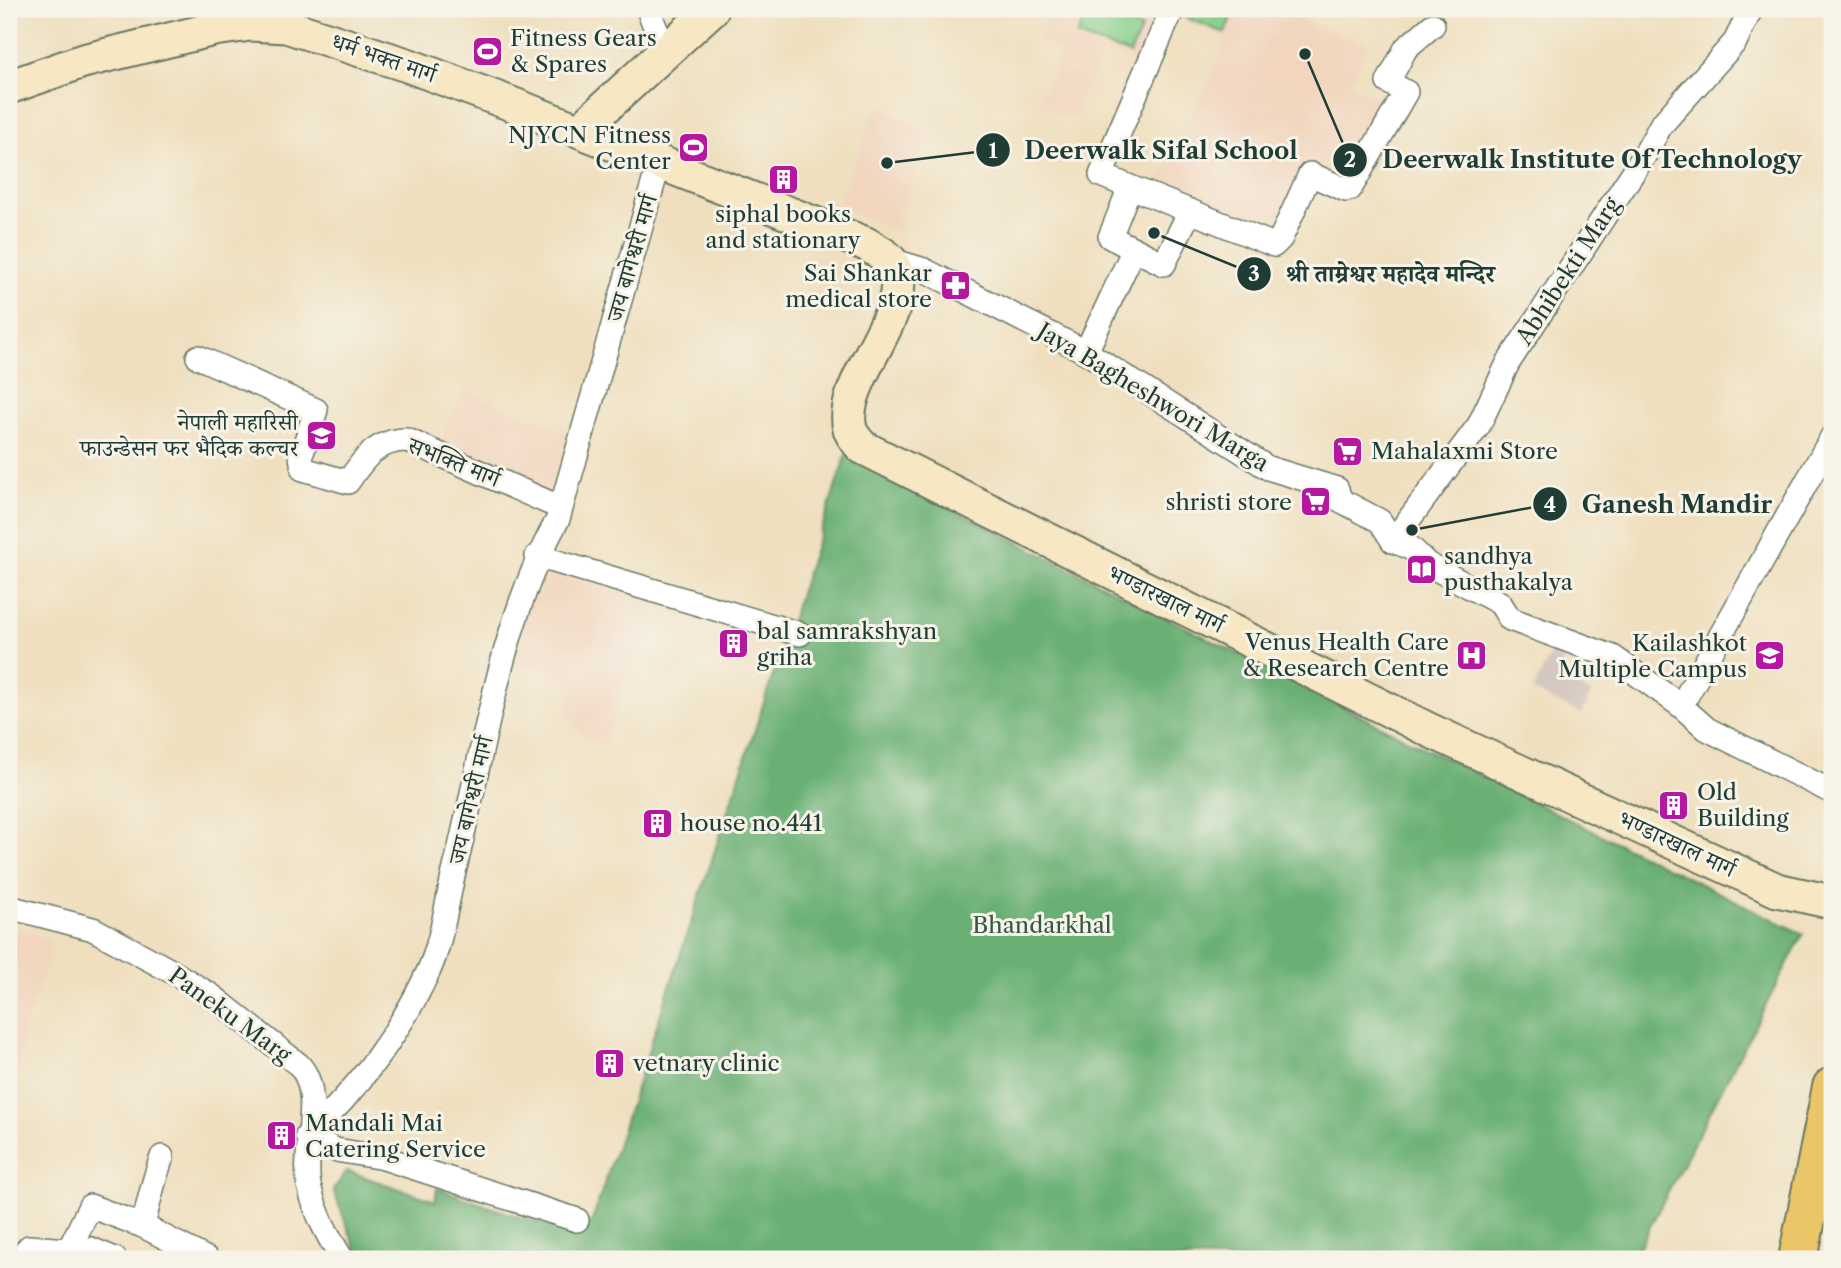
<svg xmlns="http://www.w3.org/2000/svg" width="1841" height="1268" font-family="'Libre Caslon Text','Noto Serif Devanagari',serif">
<rect width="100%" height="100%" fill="#f7f3e8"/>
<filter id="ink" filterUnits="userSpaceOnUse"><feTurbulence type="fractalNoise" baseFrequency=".0143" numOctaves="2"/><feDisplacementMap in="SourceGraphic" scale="14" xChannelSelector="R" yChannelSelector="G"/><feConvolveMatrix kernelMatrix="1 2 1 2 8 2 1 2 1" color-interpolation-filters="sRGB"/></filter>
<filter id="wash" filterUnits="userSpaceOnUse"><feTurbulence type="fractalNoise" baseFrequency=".00686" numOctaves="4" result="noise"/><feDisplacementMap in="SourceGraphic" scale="28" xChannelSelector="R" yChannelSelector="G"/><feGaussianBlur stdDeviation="1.57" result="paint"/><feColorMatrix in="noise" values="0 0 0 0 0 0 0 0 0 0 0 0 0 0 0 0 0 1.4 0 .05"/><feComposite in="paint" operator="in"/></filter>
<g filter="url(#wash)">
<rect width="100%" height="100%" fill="#efdfbe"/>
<!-- built -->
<g fill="#f1d5bd">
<polygon points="1050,9 1308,9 1304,21 1369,43 1351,85 1384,100 1347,178 1336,172 1334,176 1311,165 1306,159 1271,235 1155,185 1212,74 1225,38 1184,21 1171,12 1146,64 1104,51 1072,119 1038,104 1063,51 1038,39"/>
<polygon points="878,105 928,131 898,232 838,205"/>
<polygon points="462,390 576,436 552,499 438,449"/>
<polygon points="541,570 652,602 605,745 587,740 565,717 574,688 539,668 509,667"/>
<polygon points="9,921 54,945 25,1026 9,1120"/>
</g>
<!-- industrial -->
<polygon fill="#cec1ba" points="1555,644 1569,651 1557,677 1591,693 1582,714 1533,691"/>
<!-- green -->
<g fill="#84cd89" stroke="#52855e" stroke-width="2">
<polygon points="1087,9 1142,28 1130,54 1077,36"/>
<polygon points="1176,9 1234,9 1225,33 1174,13"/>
</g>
<!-- forest -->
<path fill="#6bb075" stroke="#457654" stroke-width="2" d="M846,455L1426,749L1803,934L1633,1259H360L333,1190L347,1171L435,1201L437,1188C462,1197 562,1236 584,1227C587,1226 589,1223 592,1221Z"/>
</g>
<g filter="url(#ink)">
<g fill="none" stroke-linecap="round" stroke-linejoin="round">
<defs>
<g id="street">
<polyline points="648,9 665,52"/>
<polygon points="1130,187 1190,211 1164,264 1110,237"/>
<polyline points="1130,187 1101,175 1171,12"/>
<polyline points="1190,211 1274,245 1281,238 1310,174 1346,190 1350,189 1406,92 1388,82 1406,48 1433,25"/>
<polyline points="891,260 924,270 1086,352 1268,468 1337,489 1340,500 1380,521 1393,541 1411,548 1427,564 1500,603 1510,619 1613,657 1681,706 1707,729 1832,792"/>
<polyline points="1086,352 1134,249"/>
<path d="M198,357L316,410L301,456L303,469L348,482C363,459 377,440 407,440L561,508"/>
<polyline points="1393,541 1479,425 1508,363 1644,156 1661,125 1735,42 1751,9"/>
<polyline points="537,556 800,634"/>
<polyline points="1681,706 1832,437"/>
<path d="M9,907L93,929L171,971L212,996L299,1065C325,1093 302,1148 309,1185C315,1213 328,1236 342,1259"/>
<path d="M577,1220L384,1158L336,1150L307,1136C357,1091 401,1031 429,970C442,942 447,899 455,868C484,751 499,625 558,519L659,163"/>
<path d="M143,1226C149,1202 153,1181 162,1157"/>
<polyline points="69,1250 91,1249 115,1259"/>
<polyline points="19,1259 29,1247 69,1250 90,1206 143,1226 207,1259"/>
</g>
<g id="secondary">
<path d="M9,87L83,61L214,29L251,24L286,26L407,65L509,103L866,244C874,249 887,255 892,263C920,307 837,380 850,429C852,436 858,442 862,447L1429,730L1777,890L1832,902"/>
<polyline points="580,130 712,9"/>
</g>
<polyline id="highway" points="1798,1259 1832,1087"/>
</defs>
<!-- street casing -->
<use href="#street" stroke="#687664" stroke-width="26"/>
<!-- secondary casing -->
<use href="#secondary" stroke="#687664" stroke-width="37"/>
<!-- highway casing -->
<use href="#highway" stroke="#687664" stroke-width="42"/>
<!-- street -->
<use href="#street" stroke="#fff" stroke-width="23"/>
<!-- secondary -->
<use href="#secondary" stroke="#f7e8c3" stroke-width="33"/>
<!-- highway -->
<use href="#highway" stroke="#ebc669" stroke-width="38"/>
</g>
</g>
<!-- icons -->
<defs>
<symbol id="stadium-square" viewBox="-11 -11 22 22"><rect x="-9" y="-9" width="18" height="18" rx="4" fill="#b5179e" stroke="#f7f3e8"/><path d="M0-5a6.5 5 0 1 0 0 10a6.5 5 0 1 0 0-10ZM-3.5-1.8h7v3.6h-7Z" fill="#fff"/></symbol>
<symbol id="building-square" viewBox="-11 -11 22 22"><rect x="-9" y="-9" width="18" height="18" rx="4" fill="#b5179e" stroke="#f7f3e8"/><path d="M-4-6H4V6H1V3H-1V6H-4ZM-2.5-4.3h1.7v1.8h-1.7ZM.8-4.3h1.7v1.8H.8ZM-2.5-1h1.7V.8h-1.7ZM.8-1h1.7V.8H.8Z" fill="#fff"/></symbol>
<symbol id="pharmacy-square" viewBox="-11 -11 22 22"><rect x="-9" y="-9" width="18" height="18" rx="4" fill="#b5179e" stroke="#f7f3e8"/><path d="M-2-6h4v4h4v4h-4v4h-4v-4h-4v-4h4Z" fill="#fff"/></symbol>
<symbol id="school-square" viewBox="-11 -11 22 22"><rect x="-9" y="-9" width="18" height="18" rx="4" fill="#b5179e" stroke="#f7f3e8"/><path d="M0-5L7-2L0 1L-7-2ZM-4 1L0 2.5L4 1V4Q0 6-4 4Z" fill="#fff"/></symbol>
<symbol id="supermarket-square" viewBox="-11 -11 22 22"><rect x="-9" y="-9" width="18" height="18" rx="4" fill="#b5179e" stroke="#f7f3e8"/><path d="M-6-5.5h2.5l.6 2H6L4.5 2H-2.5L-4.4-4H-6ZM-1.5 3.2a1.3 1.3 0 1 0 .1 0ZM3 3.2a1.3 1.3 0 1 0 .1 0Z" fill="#fff"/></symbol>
<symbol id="library-square" viewBox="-11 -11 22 22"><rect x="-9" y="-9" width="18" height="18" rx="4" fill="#b5179e" stroke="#f7f3e8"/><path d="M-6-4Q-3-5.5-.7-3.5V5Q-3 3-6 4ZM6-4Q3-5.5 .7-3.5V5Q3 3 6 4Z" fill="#fff"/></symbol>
<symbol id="hospital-square" viewBox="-11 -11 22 22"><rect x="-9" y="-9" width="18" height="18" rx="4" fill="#b5179e" stroke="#f7f3e8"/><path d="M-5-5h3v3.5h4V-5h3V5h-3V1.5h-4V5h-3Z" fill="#fff"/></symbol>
<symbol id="university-square" viewBox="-11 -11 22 22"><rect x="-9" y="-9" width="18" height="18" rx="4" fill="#b5179e" stroke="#f7f3e8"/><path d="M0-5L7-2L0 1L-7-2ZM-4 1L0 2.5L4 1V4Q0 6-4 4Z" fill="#fff"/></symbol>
</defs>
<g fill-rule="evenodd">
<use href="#stadium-square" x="470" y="34" width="35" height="35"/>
<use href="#stadium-square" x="676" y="130" width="35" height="35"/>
<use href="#building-square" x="766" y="162" width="35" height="35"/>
<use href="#pharmacy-square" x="938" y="268" width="35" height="35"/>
<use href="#school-square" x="304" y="418" width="35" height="35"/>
<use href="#supermarket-square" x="1330" y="434" width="35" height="35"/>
<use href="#supermarket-square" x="1298" y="484" width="35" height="35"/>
<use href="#library-square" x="1404" y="552" width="35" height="35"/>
<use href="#building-square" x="716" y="626" width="35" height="35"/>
<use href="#hospital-square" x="1454" y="638" width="35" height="35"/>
<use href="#university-square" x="1752" y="638" width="35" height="35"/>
<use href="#building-square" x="1656" y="788" width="35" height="35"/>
<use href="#building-square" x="640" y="806" width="35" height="35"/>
<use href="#building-square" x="592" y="1046" width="35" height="35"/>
<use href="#building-square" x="264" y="1118" width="35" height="35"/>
</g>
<g text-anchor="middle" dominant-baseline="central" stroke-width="6" stroke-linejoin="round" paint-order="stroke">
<!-- poi labels -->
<g font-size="23" fill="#1f3d34" stroke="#f7f3e8" text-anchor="start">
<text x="510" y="38">Fitness Gears<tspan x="510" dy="26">&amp; Spares</tspan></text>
<text x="671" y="135" text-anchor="end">NJYCN Fitness<tspan x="671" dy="26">Center</tspan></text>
<text x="783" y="214" text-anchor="middle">siphal books<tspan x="783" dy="26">and stationary</tspan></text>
<text x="932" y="273" text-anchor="end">Sai Shankar<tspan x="932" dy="26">medical store</tspan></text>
<text x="298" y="422" text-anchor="end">नेपाली महारिसी<tspan x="298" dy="26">फाउन्डेसन फर भैदिक कल्चर</tspan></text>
<text x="1371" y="451">Mahalaxmi Store</text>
<text x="1292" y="502" text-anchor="end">shristi store</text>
<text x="1444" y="556">sandhya<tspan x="1444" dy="26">pusthakalya</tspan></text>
<text x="757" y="631">bal samrakshyan<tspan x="757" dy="26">griha</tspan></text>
<text x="1449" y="642" text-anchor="end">Venus Health Care<tspan x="1449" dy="26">&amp; Research Centre</tspan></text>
<text x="1747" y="643" text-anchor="end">Kailashkot<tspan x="1747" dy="26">Multiple Campus</tspan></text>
<text x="1697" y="792">Old<tspan x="1697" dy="26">Building</tspan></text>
<text x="680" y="823">house no.441</text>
<text x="633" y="1063">vetnary clinic</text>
<text x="305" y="1123">Mandali Mai<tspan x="305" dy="26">Catering Service</tspan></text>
</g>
<!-- street labels -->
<g font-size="23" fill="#1f3d34" stroke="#f7f3e8">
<text transform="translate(384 58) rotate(19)">धर्म भक्त मार्ग</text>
<text transform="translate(632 258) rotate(-74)">जय बागेश्वरी मार्ग</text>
<text transform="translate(1568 271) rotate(-57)">Abhibekti Marg</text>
<text transform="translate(1153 397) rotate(31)">Jaya Bagheshwori Marga</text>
<text transform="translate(454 462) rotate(22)">सभक्ति मार्ग</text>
<text transform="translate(1166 599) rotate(26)">भण्डारखाल मार्ग</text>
<text transform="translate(471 800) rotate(-77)">जय बागेश्वरी मार्ग</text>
<text transform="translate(1677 844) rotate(25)">भण्डारखाल मार्ग</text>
<text transform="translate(230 1015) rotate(36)">Paneku Marg</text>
</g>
<!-- park labels -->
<g font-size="23" fill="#335a45" stroke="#f7f3e8">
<text x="1042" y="925">Bhandarkhal</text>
</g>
</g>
<!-- callouts -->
<path fill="none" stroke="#1f3d34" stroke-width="2.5" d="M887 163L993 150M1305 54L1350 160M1154 233L1254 274M1412 530L1550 504"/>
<g fill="#1f3d34" stroke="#f7f3e8" stroke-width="2.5">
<circle cx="887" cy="163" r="7"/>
<circle cx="1305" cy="54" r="7"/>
<circle cx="1154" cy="233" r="7"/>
<circle cx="1412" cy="530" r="7"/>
<circle cx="993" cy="150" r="18"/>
<circle cx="1350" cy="160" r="18"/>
<circle cx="1254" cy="274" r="18"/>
<circle cx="1550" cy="504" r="18"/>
</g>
<g font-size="21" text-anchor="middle" font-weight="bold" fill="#fff">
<text x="993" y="158">1</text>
<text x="1350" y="167">2</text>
<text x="1254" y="281">3</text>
<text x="1550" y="512">4</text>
</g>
<g font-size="24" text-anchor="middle" font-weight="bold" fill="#1f3d34" stroke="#f7f3e8" stroke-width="6" stroke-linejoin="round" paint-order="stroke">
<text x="1161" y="159">Deerwalk Sifal School</text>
<text x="1592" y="168">Deerwalk Institute Of Technology</text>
<text x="1390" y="282">श्री ताम्रेश्वर महादेव मन्दिर</text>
<text x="1677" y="513">Ganesh Mandir</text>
</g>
<!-- margin -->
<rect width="1841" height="1268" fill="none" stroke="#f7f3e8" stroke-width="35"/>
</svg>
